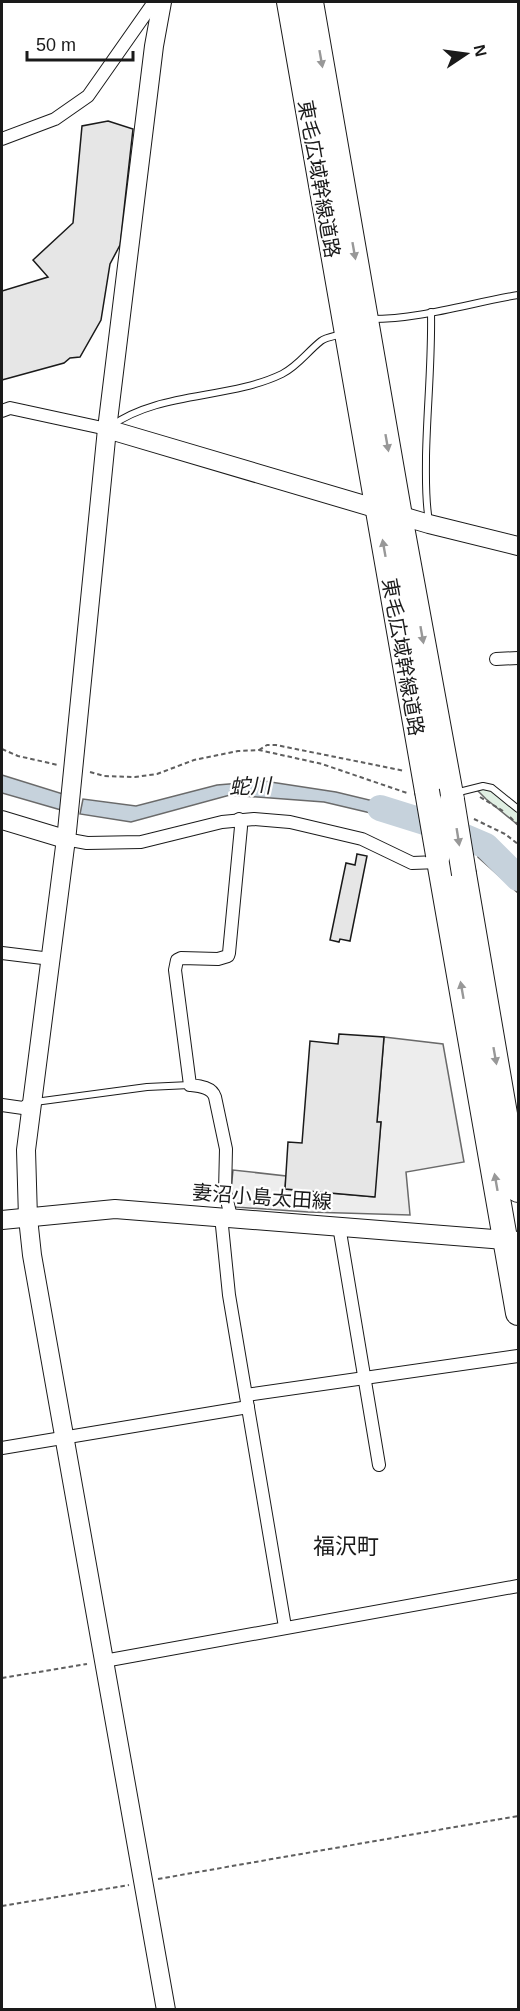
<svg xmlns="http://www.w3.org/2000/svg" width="520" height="2011" font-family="Helvetica,'Noto Sans JP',sans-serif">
<rect width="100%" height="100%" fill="#fff"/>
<!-- green -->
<polygon fill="#e0efe3" stroke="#6a6a6a" stroke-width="1.5" points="475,788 492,788 518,810 518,825 486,799"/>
<!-- parking -->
<polygon fill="#ededed" stroke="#6a6a6a" stroke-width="1.5" points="384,1037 443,1044 464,1162 406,1172 410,1215 308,1212 235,1207 230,1200 233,1170 286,1176 285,1189 374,1197 381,1122 377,1122"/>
<!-- water -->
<g fill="#c6d2dc" stroke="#6a6a6a" stroke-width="1.5">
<polygon points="2,775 63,794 61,810 2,793"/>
<polygon points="264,781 336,792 411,810 413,823 324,802 230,795 131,822 80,814 83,799 136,806 217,785"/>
<polygon points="474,831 510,860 518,870 518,893 478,857"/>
</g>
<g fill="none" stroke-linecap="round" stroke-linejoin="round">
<!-- river -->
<polyline stroke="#c6d2dc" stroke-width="26" points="380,808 444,828 486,846 518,878"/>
</g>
<!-- building -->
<g fill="#e6e6e6" stroke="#1a1a1a" stroke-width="1.5">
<polygon points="108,121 133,129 120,245 110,264 101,320 80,357 70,358 64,363 2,380 2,291 48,277 33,260 73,223 82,126"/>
<polygon points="357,854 367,856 350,941 340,939 339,942 330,940 346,863 355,865"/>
<polygon points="339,1034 384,1037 377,1122 381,1122 375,1197 285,1189 288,1142 302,1143 310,1041 338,1044"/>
</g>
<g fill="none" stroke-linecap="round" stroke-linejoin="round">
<defs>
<g id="lane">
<path d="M371,319C421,319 470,303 518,295"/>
<path d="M111,426C160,391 228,400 282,374C298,366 307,352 321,341C326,337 336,336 342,334"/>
<path d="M429,521C425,499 426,478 426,456C427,408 432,361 431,312"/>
<polyline points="455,793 483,786 492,788 518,809"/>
<polyline points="35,1102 147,1087 190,1085"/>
</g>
<g id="street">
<polyline points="2,139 55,119 88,96 154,2"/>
<polyline points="2,411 10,408 107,429"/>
<polyline points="496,659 518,658"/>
<polyline points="65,839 87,843 141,842 222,822 254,819 290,822 362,839 412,863 439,862"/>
<polyline points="2,953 51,959"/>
<polyline points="2,1105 23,1108 32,1102"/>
<polyline points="221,1216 229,1295 285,1627"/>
<path d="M231,1217L225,1192L226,1149L215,1097C212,1087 199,1086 190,1085L175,970L177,960L181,958L218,959L228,956L229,953L241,827L239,819"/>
<polyline points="339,1226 379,1465"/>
<polyline points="246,1395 518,1356"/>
<polyline points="2,1448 248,1407"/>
<polyline points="104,1661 518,1586"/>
</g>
<g id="secondary">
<polyline points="162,2 154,46 107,429 67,831 26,1150 28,1218 32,1255 166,2010"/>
<polyline points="107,429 429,524 518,546"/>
<polyline points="2,820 65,839"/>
<polyline points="2,1220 115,1209 518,1241"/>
</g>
<g id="highway">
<polyline points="289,2 427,791"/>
<polyline points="311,2 400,516 452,800"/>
<polyline points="438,855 518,1313"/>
<polyline points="464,874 518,1190"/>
</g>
</defs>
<!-- lane casing -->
<use href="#lane" stroke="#1a1a1a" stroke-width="8"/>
<!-- street casing -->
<use href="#street" stroke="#1a1a1a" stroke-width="14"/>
<!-- secondary casing -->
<use href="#secondary" stroke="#1a1a1a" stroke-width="20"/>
<!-- highway casing -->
<use href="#highway" stroke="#1a1a1a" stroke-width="26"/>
<!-- path -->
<g stroke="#5f5f5f" stroke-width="2" stroke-dasharray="4.5 3" stroke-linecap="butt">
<polyline points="2,749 18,756 58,765"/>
<polyline points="259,750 267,745 276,745 405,771"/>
<polyline points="90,772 104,776 135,777 157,774 194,760 238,751 259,750 322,764 407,793"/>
<polyline points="480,797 503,811"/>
<polyline points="510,817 518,825"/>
<polyline points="474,819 505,834 518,844"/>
<polyline points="2,1678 87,1664"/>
<polyline points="158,1879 518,1816"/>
<polyline points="2,1906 129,1885"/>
</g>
<!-- lane -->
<use href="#lane" stroke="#fff" stroke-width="6"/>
<!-- street -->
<use href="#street" stroke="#fff" stroke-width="12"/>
<!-- secondary -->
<use href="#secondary" stroke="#fff" stroke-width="18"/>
<!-- highway -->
<use href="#highway" stroke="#fff" stroke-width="24"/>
<defs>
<g id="highway-bridge">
<polyline points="427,791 438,855"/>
<polyline points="452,800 464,874"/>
</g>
</defs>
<!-- highway-bridge casing -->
<use href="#highway-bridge" stroke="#1a1a1a" stroke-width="26" stroke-linecap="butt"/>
<!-- highway-bridge -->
<use href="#highway-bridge" stroke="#fff" stroke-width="24"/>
</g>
<!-- one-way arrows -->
<defs><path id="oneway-solid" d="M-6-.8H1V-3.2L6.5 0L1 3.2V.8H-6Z" transform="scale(1.5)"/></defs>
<g fill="#989898">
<use href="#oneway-solid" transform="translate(321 59) rotate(80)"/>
<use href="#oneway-solid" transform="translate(354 251) rotate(80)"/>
<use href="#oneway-solid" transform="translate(387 443) rotate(80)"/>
<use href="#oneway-solid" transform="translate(384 548) rotate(-100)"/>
<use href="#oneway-solid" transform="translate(422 635) rotate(80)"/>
<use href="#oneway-solid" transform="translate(458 837) rotate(81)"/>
<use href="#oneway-solid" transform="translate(462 990) rotate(-100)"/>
<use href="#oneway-solid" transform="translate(495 1056) rotate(80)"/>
<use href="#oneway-solid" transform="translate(496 1182) rotate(-100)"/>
</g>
<g text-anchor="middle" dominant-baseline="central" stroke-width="4.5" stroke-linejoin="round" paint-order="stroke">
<!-- street labels -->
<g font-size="20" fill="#1a1a1a" stroke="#fff">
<text transform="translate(319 179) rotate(80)">東毛広域幹線道路</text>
<text transform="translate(403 657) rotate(80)">東毛広域幹線道路</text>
<text transform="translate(262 1197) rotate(4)">妻沼小島太田線</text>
</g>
<!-- water labels -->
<g font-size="21" font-style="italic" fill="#1a1a1a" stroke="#fff">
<text transform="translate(250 786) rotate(-2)">蛇川</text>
</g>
<!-- quarter labels -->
<g font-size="22" fill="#1a1a1a" stroke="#fff">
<text x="346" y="1546">福沢町</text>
</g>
</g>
<!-- border -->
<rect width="520" height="2011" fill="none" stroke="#1a1a1a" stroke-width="6"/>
<!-- north arrow -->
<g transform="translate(466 54) rotate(77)" stroke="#ffffff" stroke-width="4.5" paint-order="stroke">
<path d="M0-4.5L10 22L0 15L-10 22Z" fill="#1a1a1a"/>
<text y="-9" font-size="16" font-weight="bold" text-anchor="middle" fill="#1a1a1a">N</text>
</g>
<!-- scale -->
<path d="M27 51v9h106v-9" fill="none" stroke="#1a1a1a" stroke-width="3"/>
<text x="36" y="51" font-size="18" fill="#1a1a1a" stroke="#ffffff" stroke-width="4.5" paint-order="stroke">50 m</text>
</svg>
